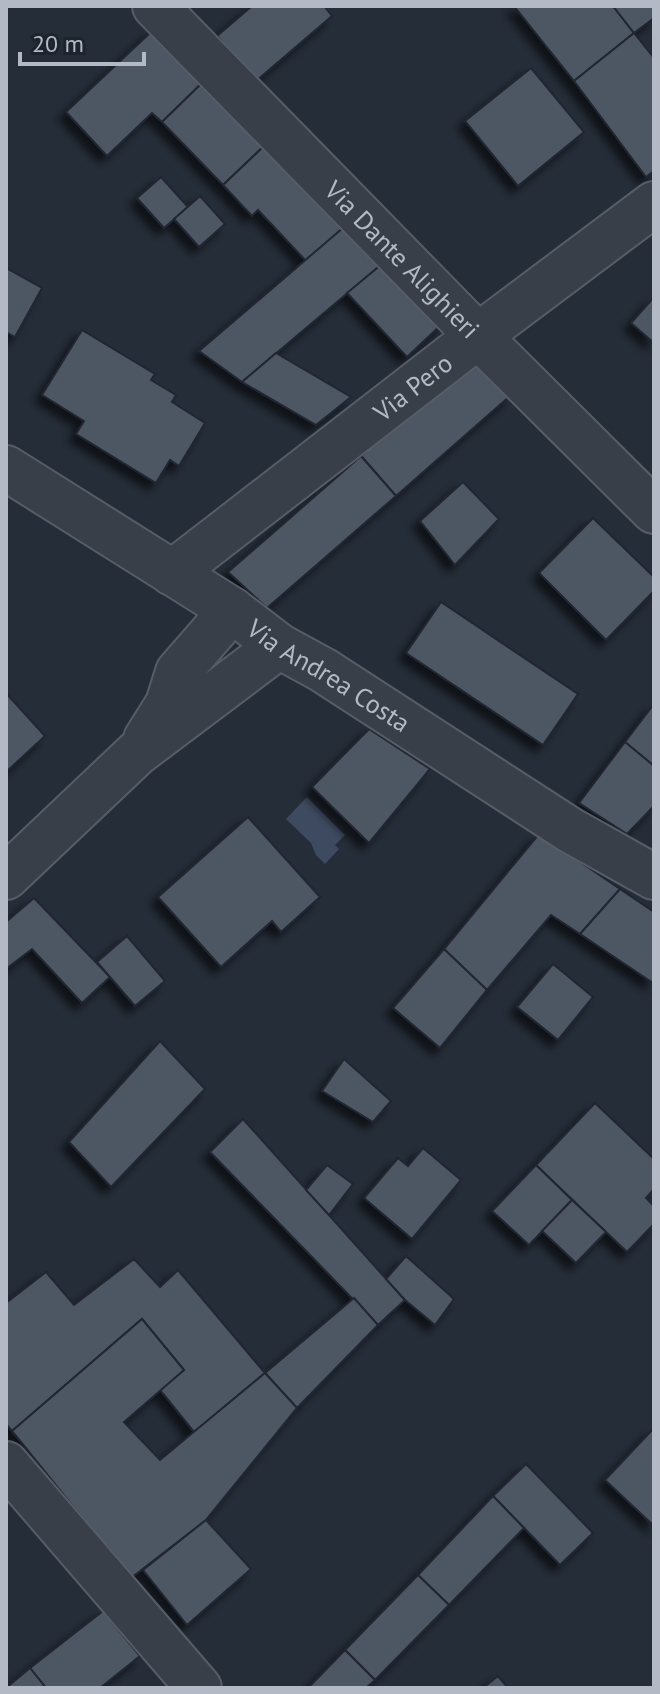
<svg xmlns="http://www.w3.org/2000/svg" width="660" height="1694" font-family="'PT Sans',sans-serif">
<defs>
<filter id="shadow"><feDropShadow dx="-7" dy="7" stdDeviation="4" flood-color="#0009"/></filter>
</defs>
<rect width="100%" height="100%" fill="#252d38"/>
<!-- water -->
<polygon fill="#3d4a5f" points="307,797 345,835 335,845 339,849 325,864 316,855 311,843 286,819"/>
<!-- building -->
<g fill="#4e5764" stroke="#202630" stroke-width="2" filter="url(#shadow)">
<polygon points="252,6 324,6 332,16 256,81 217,36"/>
<polygon points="514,6 613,6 634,33 574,81"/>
<polygon points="613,6 654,6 654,18 634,33"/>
<polygon points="152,31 201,84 162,122 152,113 107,156 66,112"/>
<polygon points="634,33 654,58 654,171 646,177 574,81"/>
<polygon points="531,68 584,132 518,186 465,121"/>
<polygon points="201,84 263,147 223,185 162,122"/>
<polygon points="263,147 344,227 306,261 258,210 252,216 223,185"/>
<polygon points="161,177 188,207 164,228 137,198"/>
<polygon points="200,196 225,224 199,247 174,219"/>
<polygon points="344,227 382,264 242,382 199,351"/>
<polygon points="382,264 443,323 407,357 347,293"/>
<polygon points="6,268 42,288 15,337 6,332"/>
<polygon points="654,297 654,343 631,323"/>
<polygon points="82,330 155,374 151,380 176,395 172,402 205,423 179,466 170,460 156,483 76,434 84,421 42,395"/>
<polygon points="276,353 351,397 316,425 242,382"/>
<polygon points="474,355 510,396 396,496 361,456"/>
<polygon points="361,456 396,496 267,608 228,572"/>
<polygon points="463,482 499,519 455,565 420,521"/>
<polygon points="593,518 654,577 654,591 606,640 539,573"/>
<polygon points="441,602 578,694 543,745 406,653"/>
<polygon points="6,693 45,736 6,772"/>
<polygon points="654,704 654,766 625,742"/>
<polygon points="369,729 430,769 369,843 312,787"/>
<polygon points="625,742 654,766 654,806 627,834 579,803"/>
<polygon points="248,817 320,897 281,932 272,921 221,967 158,897"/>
<polygon points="539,834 620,889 580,934 551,915 487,990 444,949"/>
<polygon points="620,889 654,912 653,983 580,934"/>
<polygon points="34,898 110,977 82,1003 32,949 6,969 6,922"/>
<polygon points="127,936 165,981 135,1006 97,962"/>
<polygon points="444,949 487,990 440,1048 393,1008"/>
<polygon points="553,964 593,997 558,1040 517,1007"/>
<polygon points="160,1041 205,1089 111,1187 69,1142"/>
<polygon points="344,1059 391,1101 373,1122 322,1091"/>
<polygon points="595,1103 654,1159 654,1189 646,1198 654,1206 654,1224 627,1252 536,1165"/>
<polygon points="243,1119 405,1300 378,1325 210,1152"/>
<polygon points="423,1148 461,1180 412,1239 364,1198 398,1158 408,1166"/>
<polygon points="327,1165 353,1184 329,1215 306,1190"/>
<polygon points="536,1165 572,1200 529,1245 492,1211"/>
<polygon points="572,1200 606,1232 576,1263 542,1231"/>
<polygon points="406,1256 454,1299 435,1325 405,1300 386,1279"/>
<polygon points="134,1259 160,1287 178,1270 265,1373 194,1432 160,1390 184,1370 142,1319 12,1431 6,1424 6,1303 46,1272 74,1305"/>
<polygon points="354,1298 378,1325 297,1408 265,1373"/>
<polygon points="142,1319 184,1370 124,1422 160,1460 265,1373 297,1408 206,1520 131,1578 12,1431"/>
<polygon points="653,1429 654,1430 654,1526 605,1480"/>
<polygon points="526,1464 593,1533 560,1565 493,1496"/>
<polygon points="493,1496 524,1528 449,1605 418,1575"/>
<polygon points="206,1520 251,1569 187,1625 143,1570"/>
<polygon points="418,1575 449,1605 375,1680 345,1650"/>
<polygon points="103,1611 140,1656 100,1688 46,1688 30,1668"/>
<polygon points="345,1650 375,1680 366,1688 308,1688"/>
<polygon points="30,1668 46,1688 6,1688"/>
<polygon points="498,1676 508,1688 483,1688"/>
</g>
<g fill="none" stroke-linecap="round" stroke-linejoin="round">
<defs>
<g id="minor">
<path id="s1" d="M155,6L478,336L654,511"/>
<path id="s2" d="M6,468L232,610L279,646L323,670L570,830L654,877"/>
<path id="s3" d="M172,573L478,336L654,204"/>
<polyline points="146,739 168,704 178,672 232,610"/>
<polyline points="6,877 137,753 279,646"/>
<polyline points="6,1464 199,1688"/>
</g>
</defs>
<!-- minor casing -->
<use href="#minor" stroke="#575d67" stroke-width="48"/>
<!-- minor -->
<use href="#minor" stroke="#393f49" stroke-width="44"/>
</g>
<g text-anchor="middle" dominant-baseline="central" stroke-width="6" stroke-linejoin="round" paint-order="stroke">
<!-- street labels -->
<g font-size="26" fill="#b4bac5" stroke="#1e242e">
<text stroke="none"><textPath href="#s1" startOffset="354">Via Dante Alighieri</textPath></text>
<text stroke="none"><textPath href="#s3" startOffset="304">Via Pero</textPath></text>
<text stroke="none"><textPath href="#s2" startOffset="384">Via Andrea Costa</textPath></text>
</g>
</g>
<!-- border -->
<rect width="660" height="1694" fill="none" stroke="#b4bac5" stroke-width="16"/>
<!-- scale -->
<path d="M20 52v12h124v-12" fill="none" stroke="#b4bac5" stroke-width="4"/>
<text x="32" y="52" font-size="24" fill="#b4bac5" stroke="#1e242e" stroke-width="6" paint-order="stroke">20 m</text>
</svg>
